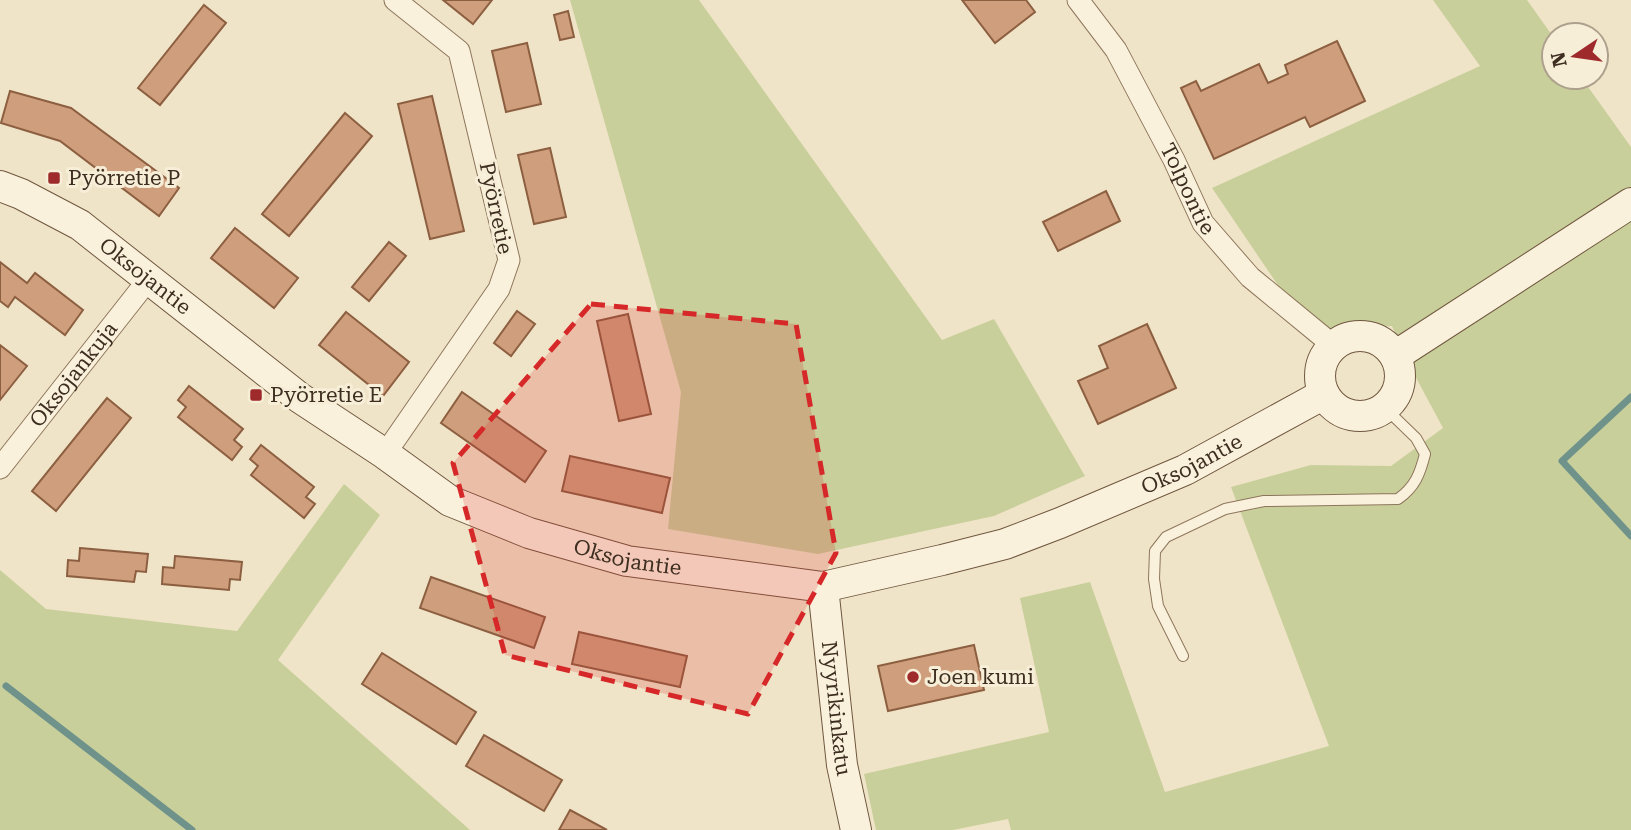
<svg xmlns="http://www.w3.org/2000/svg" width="1631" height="830" font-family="'Roboto Serif',serif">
<rect width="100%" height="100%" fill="#f0e4c8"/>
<!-- green -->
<g fill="#c9cf9b">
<polygon points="570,0 699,0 942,340 994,319 1085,476 994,516 818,554 668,529 681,392"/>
<polygon points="1433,0 1527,0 1554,38 1554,77 1581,77 1631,147 1631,830 1011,830 1008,819 953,830 876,830 864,774 1049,732 1020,598 1090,582 1165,792 1329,746 1231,487 1311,465 1391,466 1443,428 1406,359 1392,326 1311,334 1212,188 1480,66"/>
<polygon points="344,484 380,515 278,660 470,830 0,830 0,570 46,609 237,631"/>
</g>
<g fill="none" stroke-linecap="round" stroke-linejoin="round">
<!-- stream -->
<g stroke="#6f938a" stroke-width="7">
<polyline points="1631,397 1562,461 1631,536"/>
<polyline points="6,686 192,830"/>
</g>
</g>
<!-- building -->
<g fill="#cf9f7d" stroke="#8d5f41" stroke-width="2">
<polygon points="443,0 492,0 473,24"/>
<polygon points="962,0 1026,0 1035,12 995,43"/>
<polygon points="204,5 226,23 160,105 138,88"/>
<polygon points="568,11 574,37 560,40 554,15"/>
<polygon points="1337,41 1365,101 1310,127 1305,117 1214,159 1181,88 1196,81 1201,91 1259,64 1268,83 1288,74 1285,65"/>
<polygon points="527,43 541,104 506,112 492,51"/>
<polygon points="10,91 71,108 179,188 159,216 60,141 1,123"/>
<polygon points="432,96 464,231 430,239 398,104"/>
<polygon points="345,113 372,136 289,236 262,214"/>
<polygon points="550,148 566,217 534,224 518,155"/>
<polygon points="1106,191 1120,221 1058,251 1043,222"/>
<polygon points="235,228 298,278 274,308 211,258"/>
<polygon points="389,242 406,256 369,301 352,287"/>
<polygon points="0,262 27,283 35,273 83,310 65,335 15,297 8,307 0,301"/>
<polygon points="517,311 535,324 511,356 494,343"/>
<polygon points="346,312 409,362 383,396 319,345"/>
<polygon points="628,314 651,414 619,421 597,321"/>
<polygon points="1147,324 1176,388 1098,424 1078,381 1108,368 1099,346"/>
<polygon points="0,345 27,366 0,400"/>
<polygon points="189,386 243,429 234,440 242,447 232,460 178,417 186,407 178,400"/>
<polygon points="462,392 546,451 525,482 441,423"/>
<polygon points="107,398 131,418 56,511 32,491"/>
<polygon points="261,445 314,487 306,497 315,504 304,518 251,475 258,466 250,459"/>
<polygon points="570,456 670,478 662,513 562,491"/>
<polygon points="80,548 148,554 146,572 136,571 134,582 67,576 68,560 79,561"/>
<polygon points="175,556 242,562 240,580 230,579 229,590 162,584 163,567 174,568"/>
<polygon points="431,577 545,617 534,648 420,608"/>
<polygon points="579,632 687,656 680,687 572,664"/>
<polygon points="974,645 984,690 888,711 878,666"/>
<polygon points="382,653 476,712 456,744 362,684"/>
<polygon points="484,735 562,780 544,811 466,766"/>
<polygon points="570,810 607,830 559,830"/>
</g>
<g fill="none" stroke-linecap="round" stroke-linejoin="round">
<defs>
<path id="lane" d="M1183,656L1158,606L1154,579L1155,551L1166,537L1225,509L1264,501L1398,499C1415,487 1420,474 1425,454L1416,438L1385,408"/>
<g id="street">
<path id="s1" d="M1078,0L1116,50L1174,160L1203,223L1250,277L1334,346"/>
<polyline points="385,454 499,289 509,260 459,51 395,0"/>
<path id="s2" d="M0,468L148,280"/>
</g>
<g id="secondary">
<path id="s3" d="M0,186L21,194L80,225L300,398L385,454L450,501L529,533L627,561L823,587L942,560L1005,544L1060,523L1185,470L1324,394"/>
<circle cx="1360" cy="376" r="40"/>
<polyline points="1395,356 1631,203"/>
<path id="s4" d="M823,587L842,765L856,830"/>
</g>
</defs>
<!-- lane casing -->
<use href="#lane" stroke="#8d765c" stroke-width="12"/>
<!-- street casing -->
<use href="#street" stroke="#8d765c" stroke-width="23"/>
<!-- secondary casing -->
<use href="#secondary" stroke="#6f573f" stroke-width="32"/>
<!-- lane -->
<use href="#lane" stroke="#faf1dc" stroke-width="10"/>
<!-- street -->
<use href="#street" stroke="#faf1dc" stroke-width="21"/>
<!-- secondary -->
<use href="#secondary" stroke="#faf1dc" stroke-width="30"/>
</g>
<!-- marked area -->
<path fill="#d62828" fill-opacity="0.2" stroke="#d62828" stroke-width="5" stroke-dasharray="14 9" stroke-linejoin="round" d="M591,304L796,324L836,553L748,714L505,655L453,463Z"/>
<!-- markers -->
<g fill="#9e2a2b" stroke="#f7eed8" stroke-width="2.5">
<rect x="47" y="171" width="14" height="14" rx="3.5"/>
<rect x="249" y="388" width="14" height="14" rx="3.5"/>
<circle cx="913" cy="677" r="7"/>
</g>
<g text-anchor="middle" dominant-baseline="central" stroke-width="6" stroke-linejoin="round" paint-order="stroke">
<!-- poi labels -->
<g font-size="21" fill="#3d2e20" stroke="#f7eed8" text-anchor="start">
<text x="68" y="178">Pyörretie P</text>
<text x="270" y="395">Pyörretie E</text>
<text x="927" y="677">Joen kumi</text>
</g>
<!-- street labels -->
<g font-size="21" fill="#3d2e20" stroke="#f7eed8">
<text stroke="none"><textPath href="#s1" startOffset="219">Tolpontie</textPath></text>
<text transform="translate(496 208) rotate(78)">Pyörretie</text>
<text stroke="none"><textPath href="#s3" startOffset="172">Oksojantie</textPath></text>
<text stroke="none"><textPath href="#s2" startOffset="119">Oksojankuja</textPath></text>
<text stroke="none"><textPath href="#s3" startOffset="1326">Oksojantie</textPath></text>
<text stroke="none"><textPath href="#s3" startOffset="738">Oksojantie</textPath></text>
<text stroke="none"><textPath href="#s4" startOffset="122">Nyyrikinkatu</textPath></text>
</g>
</g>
<!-- north arrow -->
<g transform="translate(1575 56) rotate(257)"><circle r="33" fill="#f7eed8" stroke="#ada18e" stroke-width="2"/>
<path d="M0-5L12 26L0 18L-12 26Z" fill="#9e2a2b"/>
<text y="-10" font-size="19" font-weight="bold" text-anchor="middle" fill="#3d2e20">N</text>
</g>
</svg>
